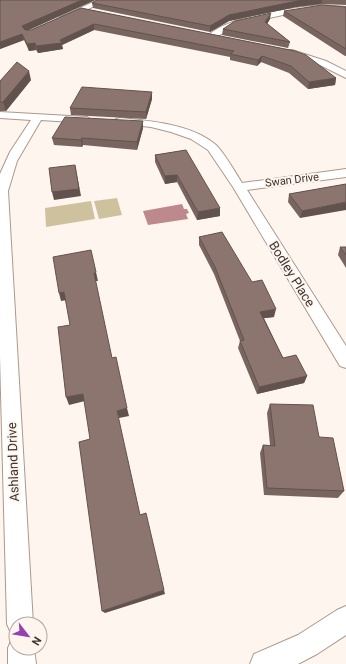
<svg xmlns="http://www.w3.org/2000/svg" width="346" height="664" font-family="Roboto,sans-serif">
<rect width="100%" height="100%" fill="#fef5ef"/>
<!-- green -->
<g fill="#cec29e">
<polygon points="117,198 122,215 99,219 94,201"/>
<polygon points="91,201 95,219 46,227 45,208"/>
</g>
<!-- water -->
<polygon fill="#be898d" points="182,204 184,209 187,209 189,213 186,214 188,219 148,225 143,211"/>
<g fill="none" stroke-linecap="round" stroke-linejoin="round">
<defs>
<g id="street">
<polygon points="98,0 107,0 67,19 64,19 60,17"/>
<path d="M321,5L346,7V11L321,9L296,12L234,26L215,38H209L208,36C227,16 293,8 321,5Z"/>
<polygon points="286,50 292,50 326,61 346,71 346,78 320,65 286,54 285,52"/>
<polygon points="0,112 87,117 92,120 87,123 41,120 17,161 8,191 33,624 16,624 16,635 11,633 7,624 0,356 0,174 10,152 31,120 0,118"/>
<path d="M120,118C150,121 192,124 216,145C225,154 235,172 242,183L346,169V177L247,190L346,346V368L340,366L233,187L208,150L191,139L171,132L151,127L116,123L115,121L116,119Z"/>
<polygon points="346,606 346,635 317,654 298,664 250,664 254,654 298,635 337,610"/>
<polygon points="16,637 16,648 34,648 36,664 8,664 8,648 12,639"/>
</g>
</defs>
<!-- street casing -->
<use href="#street" stroke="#ad988b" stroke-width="2"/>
<!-- street -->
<use href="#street" fill="#fff" fill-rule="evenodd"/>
</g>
<!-- wall -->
<g fill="#78655f">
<polygon points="0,0 95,0 29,30 31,30 81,8 295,51 336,78 335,85 308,89 289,73 261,62 257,66 230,60 230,57 94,30 62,45 63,49 38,53 36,50 29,51 24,40 0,49"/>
<polygon points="97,0 346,0 346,5 321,4 296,7 229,21 210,32 93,8 92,3"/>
<polygon points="346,7 346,56 345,56 283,16 284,11"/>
<polygon points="270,19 267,24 290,42 288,48 222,35 223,29"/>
<polygon points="31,80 6,111 0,111 0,81"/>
<polygon points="152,92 152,99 146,119 71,115 70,108"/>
<polygon points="143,128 137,150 83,145 82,147 54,145 52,138"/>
<polygon points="186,150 220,216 197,220 177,182 165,184 155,162 155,155"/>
<polygon points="346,184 300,218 288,202 289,194"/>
<polygon points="199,237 252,282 274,317 264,318 283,358 307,376 304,383 257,394 238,348 240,341 214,274 199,245"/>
<polygon points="340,247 346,247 346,268 338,255"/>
<polygon points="270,404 319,437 344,491 338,498 264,495 260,453 263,445 270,445 267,413"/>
</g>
<!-- shaded-wall -->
<g fill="#62524e">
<polygon points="82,0 95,0 24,32 22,26"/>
<polygon points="304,0 322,0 321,4 296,7 229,21 210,32 210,26 229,15 297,1"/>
<polygon points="271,13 270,19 264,29 265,22"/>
<polygon points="94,24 94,30 62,45 63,49 38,53 36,46 60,40"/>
<polygon points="22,34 24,40 0,49 0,42"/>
<polygon points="35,43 36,50 29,51 27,44"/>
<polygon points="262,56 261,62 257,66 258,60"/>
<polygon points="29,71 31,80 6,111 3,102"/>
<polygon points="336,78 335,85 308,89 309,82"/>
<polygon points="152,92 152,99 146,119 146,112"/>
<polygon points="143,121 143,128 137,150 137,142"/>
<polygon points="82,138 83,145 82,147 81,140"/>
<polygon points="75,165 81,196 54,200 52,192"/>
<polygon points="177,175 177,182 165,184 165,176"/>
<polygon points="346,202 346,210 300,218 302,211"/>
<polygon points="220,208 220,216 197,220 198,212"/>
<polygon points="96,272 98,281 95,281 94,273"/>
<polygon points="64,292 67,300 61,301 59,293"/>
<polygon points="276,309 274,317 258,319 260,312"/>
<polygon points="307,376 304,383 257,394 259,387"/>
<polygon points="83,394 85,401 69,405 66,397"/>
<polygon points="127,408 129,416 119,418 117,411"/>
<polygon points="164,590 165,594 105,613 102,611"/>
</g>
<!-- building -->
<g fill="#8c756f" stroke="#62524e">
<polygon points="0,0 82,0 22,26 25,30 31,30 81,8 295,51 306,55 336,78 309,82 291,66 262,56 258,60 230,54 234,51 94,24 60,40 62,43 36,46 35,43 27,44 22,34 0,42"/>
<polygon points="97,0 304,0 297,1 229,15 210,26 92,3"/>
<polygon points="322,5 346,7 346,49 284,11"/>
<polygon points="271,13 265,22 290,42 223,29 235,21"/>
<polygon points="17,62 29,71 3,102 0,102 0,81"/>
<polygon points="82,87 152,92 146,112 70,108"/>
<polygon points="65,117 143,121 137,142 82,138 81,140 52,138"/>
<polygon points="186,150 220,208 198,212 177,175 165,176 155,155"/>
<polygon points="75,165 79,189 52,192 49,168"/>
<polygon points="346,184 346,202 302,211 289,194"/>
<polygon points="222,232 252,282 262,280 276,309 260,312 283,358 296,355 307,376 259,387 240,341 244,340 215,267 199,237"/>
<polygon points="340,247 346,247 346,255"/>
<polygon points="91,250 96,272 94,273 112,358 116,357 127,408 117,411 140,515 146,513 164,590 102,611 79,442 90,439 83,394 66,397 58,327 70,325 64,292 59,293 53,257"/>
<polygon points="270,404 313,405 319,437 333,438 344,491 267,488 263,445 275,446"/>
</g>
<g text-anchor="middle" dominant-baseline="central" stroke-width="4" stroke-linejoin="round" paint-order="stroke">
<!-- far-street labels -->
<g font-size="11" fill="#3e3530" stroke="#fef5ef">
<text transform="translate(292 180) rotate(-7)">Swan Drive</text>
</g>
<!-- street labels -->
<g font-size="13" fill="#3e3530" stroke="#fef5ef">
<text transform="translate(292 274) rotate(58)">Bodley Place</text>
<text transform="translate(13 462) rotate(-92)">Ashland Drive</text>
</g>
</g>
<!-- north arrow -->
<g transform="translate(28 636) rotate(121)"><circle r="19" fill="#fef5ef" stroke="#b1a8a3"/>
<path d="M0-3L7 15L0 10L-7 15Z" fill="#9442b1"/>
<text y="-6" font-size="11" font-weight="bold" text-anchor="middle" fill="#3e3530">N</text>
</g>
</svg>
